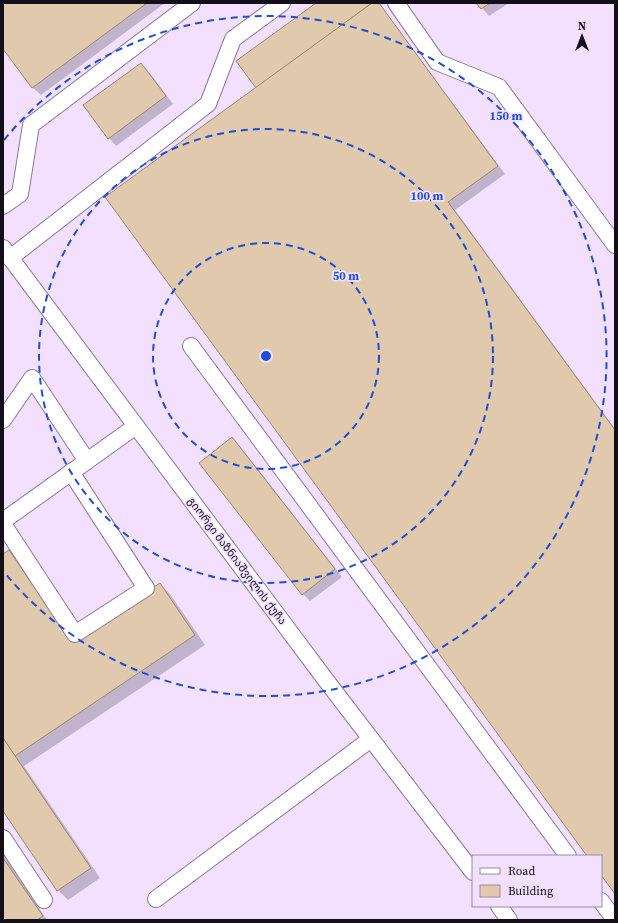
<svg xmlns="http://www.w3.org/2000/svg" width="618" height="923" font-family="'Source Serif 4','Noto Sans Georgian',serif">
<rect width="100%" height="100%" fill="#f3e0ff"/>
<!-- shadow -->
<g fill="#0003">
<polygon points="3,3 165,3 41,95 33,88 3,47"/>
<polygon points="318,3 379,3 505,174 455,210 615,429 615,892 601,873 601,856 589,856 257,88"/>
<polygon points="478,3 509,3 489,16"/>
<polygon points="141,64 149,72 173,104 116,146 109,138"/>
<polygon points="232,438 240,446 342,577 310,601 303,594"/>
<polygon points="9,551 19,561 74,642 160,584 170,594 205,645 24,766 100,878 68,900 58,890 3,809 3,555"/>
<polygon points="3,854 47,920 4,920"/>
</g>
<!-- building -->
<g fill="#e0c9ad" stroke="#9d886e">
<polygon points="3,3 147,3 32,88 3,49"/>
<polygon points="316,3 372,3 256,88 236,61"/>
<polygon points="372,3 379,3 498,166 448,202 615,430 615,894 601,875 601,856 587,856 105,197"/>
<polygon points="476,3 490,3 481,9"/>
<polygon points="141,63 166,96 108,139 83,105"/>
<polygon points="232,437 335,569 302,595 199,463"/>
<polygon points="9,550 72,642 160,583 195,635 15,756 3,738 3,554"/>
<polygon points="3,738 91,868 57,891 3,811"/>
<polygon points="3,858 43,916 37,920 3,920"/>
</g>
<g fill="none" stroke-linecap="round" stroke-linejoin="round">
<defs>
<g id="minor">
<polyline points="396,3 437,62 499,87 615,245"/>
<polyline points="3,206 20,194 31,125 192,3"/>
<polyline points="3,248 325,679 473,872"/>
<polyline points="10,258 208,104 233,39 282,3"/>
<polyline points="191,346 568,856"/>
<polyline points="3,420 32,378 87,461"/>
<polyline points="3,521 136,426"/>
<polyline points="3,524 75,634 146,588 71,472"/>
<polyline points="3,838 44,900"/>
<polyline points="156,899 371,739"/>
<polyline points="601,901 615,920"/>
<polyline points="499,906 509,920"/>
</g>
</defs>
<!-- minor casing -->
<use href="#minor" stroke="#8a7a95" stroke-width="18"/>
<!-- minor -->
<use href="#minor" stroke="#fff" stroke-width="16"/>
</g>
<!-- distance rings -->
<g fill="none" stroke="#1d4ed8" stroke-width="2" stroke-dasharray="7 5">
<circle cx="266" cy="356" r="113"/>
<circle cx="266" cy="356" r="227"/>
<path d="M4 140A340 340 0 1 1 4 572"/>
</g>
<g text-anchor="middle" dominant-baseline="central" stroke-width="3.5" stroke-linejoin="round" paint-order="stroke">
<!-- street labels -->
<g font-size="11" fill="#140e18" stroke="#f3e0ff">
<text transform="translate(237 561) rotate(53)">გიორგი მაზნიაშვილის ქუჩა</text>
</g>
</g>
<circle cx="266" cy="356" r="6" fill="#1d4ed8" stroke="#f3e0ff" stroke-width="2"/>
<g font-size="12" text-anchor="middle" font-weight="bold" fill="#1d4ed8" stroke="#f3e0ff" stroke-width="3.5" stroke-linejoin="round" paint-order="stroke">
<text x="506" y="120">150 m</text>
<text x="427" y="200">100 m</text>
<text x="346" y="280">50 m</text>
</g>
<!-- border -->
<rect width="618" height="923" fill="none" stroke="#140e18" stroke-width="8"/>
<!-- legend -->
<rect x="472" y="855" width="130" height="52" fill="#f3e0ff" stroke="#9a8ca3"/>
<rect x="480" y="868" width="20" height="6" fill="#ffffff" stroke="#9a8ca3"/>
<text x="508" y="875" font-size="12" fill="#140e18">Road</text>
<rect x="480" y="885" width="20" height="12" fill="#e0c9ad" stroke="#9a8ca3"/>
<text x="508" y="895" font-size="12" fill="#140e18">Building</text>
<!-- north arrow -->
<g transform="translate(582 36)" stroke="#f3e0ff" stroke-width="3" paint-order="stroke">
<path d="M0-3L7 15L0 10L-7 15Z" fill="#140e18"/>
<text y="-6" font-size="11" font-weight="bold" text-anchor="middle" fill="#140e18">N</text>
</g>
</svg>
